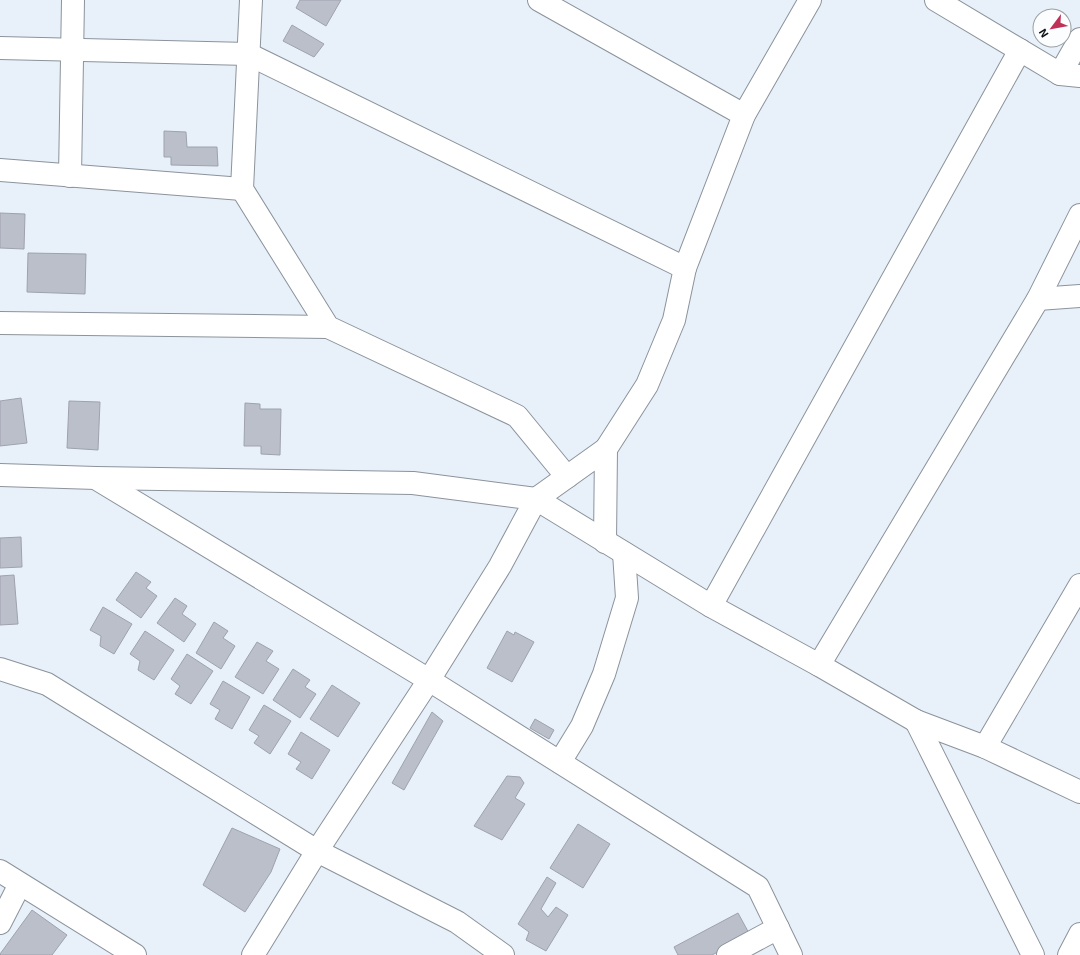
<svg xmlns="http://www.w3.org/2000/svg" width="1080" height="955" font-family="'Exo 2',sans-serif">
<rect width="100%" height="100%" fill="#e8f1fa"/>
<!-- building -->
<g fill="#bbbfca" stroke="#9fa2ad">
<polygon points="300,0 341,0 326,26 296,8"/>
<polygon points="292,25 324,44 314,57 283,41"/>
<polygon points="164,131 186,132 187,147 217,147 218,166 171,165 171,157 164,157"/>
<polygon points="0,213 25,214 24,249 0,248"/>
<polygon points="28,253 86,254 85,294 27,292"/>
<polygon points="21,398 27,443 0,446 0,401"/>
<polygon points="69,401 100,402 98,450 67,448"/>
<polygon points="245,403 260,404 260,409 281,409 280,455 261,454 261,446 244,446"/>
<polygon points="21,537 22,567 0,568 0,538"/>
<polygon points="136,572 151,582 146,588 157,596 141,618 116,600"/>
<polygon points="14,575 18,624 0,625 0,576"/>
<polygon points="175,598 187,606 182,614 196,624 184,642 157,623"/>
<polygon points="103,607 132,624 114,654 100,646 101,636 90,630"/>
<polygon points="214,622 228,631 223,638 235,646 221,669 196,653"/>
<polygon points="145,631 174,650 154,680 138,670 140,661 130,654"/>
<polygon points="507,631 514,635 515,632 534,642 512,682 487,668"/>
<polygon points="257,642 273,651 266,661 279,669 263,694 235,677"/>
<polygon points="187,654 213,671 191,704 175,694 180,686 171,679"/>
<polygon points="293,669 310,680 305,687 316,694 300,718 273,700"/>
<polygon points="223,681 250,697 232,729 215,719 220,710 210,704"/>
<polygon points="332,685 360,703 338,737 310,719"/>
<polygon points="264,705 291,721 270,754 254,743 259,736 249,730"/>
<polygon points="432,712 443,721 404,790 392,783"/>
<polygon points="535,719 554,730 549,739 530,728"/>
<polygon points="301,732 330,750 312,779 296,769 301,762 288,754"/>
<polygon points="507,776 520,777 524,783 515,798 525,804 502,840 474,826"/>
<polygon points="578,824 610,844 583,888 550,868"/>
<polygon points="232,828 280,849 271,872 245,912 203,885"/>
<polygon points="547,877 556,883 541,909 548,917 556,907 568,915 546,951 526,940 529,932 518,924"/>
<polygon points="32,910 67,935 52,955 1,955 0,954"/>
<polygon points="738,913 750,935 712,955 678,955 674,947"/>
</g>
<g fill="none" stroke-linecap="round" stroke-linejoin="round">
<defs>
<g id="street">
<polyline points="251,0 242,189 328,327 517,416 567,477"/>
<polyline points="539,0 744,115"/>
<polyline points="936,0 1060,74 1080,76"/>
<polyline points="0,48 248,54 685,268 674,320 647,385 606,449"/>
<polyline points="1060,74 1080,39"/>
<polyline points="0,170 242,189"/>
<polyline points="70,176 73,0"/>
<polyline points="685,268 744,115 810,0"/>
<polyline points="1038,299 1080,296"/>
<polyline points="0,323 328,327"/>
<polyline points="0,475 96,478 413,483 536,499 711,606 819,665 916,721 985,747 1080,792"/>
<polyline points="97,479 429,680 758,887 791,955"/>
<polyline points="711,606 1020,50"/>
<polyline points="819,665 1038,299 1080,215"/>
<polyline points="0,669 47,684 317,851 457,922 503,955"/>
<polyline points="916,721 1033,955"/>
<polyline points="985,747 1080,585"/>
<polyline points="560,762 582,726 604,674 627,598 624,553"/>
<polyline points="0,871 135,955"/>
<polyline points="0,923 20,884"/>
<polyline points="253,955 317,851 429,680 500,566 536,499 606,449 605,542"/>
<polyline points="728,955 778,928"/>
<polyline points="1069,955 1080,934"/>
</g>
</defs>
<!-- street casing -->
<use href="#street" stroke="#8b939b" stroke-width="24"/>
<!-- street -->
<use href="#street" stroke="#fff" stroke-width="22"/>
</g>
<!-- north arrow -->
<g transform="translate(1052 28) rotate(238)"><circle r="19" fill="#fbfdff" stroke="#9c9fa1"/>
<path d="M0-3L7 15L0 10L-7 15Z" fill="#c03158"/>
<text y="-6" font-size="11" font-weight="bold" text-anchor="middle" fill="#0e1114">N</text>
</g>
</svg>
